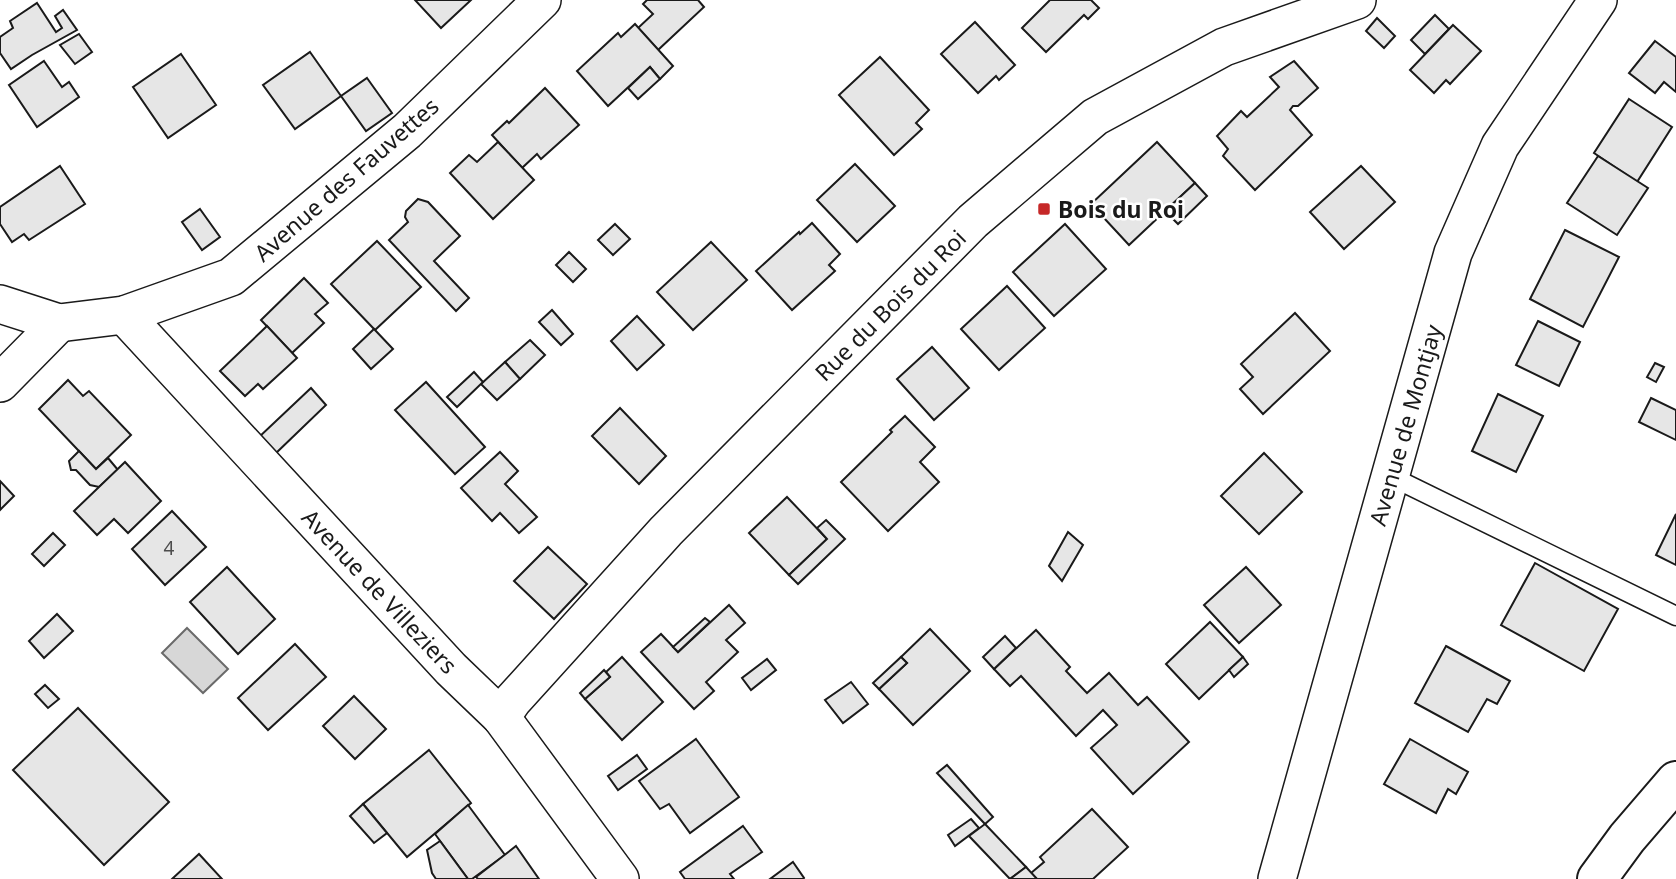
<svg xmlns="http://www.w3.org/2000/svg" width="1676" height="879" font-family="'Noto Sans',sans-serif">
<rect width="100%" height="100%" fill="#fff"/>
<!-- water -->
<polygon fill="#d7d7d7" stroke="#6a6a6a" stroke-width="2" points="187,628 228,669 203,693 162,653"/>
<!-- building -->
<g fill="#e6e6e6" stroke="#1a1a1a" stroke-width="2">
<polygon points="415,0 471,0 441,28"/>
<polygon points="647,0 698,0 704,7 658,50 638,28 653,14 643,4"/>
<polygon points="1050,0 1091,0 1099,8 1088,19 1084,15 1046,52 1022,28"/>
<polygon points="37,3 56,32 62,28 55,16 63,10 77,30 32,55 11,69 0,53 0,37 13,28 10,21"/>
<polygon points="1435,15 1449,29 1425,54 1411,40"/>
<polygon points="1377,18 1395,36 1384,48 1366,31"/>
<polygon points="975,22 1015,65 999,80 996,76 978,93 941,54"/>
<polygon points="635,24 673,66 660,79 650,67 608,106 577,71 618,33 621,37"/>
<polygon points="1453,25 1481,51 1450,84 1446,80 1434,93 1410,70"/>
<polygon points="79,34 92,52 75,64 60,45"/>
<polygon points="1655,41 1676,57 1676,92 1664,82 1655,93 1629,73"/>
<polygon points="310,52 341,96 295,129 263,85"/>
<polygon points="181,54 216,105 168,138 133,87"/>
<polygon points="880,57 929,110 916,123 922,129 894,155 839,95"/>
<polygon points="44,61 62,87 69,82 79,97 37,127 9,85"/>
<polygon points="1294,61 1318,88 1298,106 1293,106 1290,110 1312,135 1255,190 1223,156 1228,149 1217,136 1241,111 1247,117 1279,87 1270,77"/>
<polygon points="650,67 660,79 638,99 628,88"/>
<polygon points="367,78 392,113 366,131 341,96"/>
<polygon points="545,88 579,125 541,159 537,154 522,168 492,135 507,121 509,123"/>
<polygon points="1629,99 1672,127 1637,182 1594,153"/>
<polygon points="498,142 534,180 493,219 450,173 469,155 477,162"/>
<polygon points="1157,142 1195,183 1129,245 1091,204"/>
<polygon points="1598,156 1648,188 1617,235 1567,203"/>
<polygon points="855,164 895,206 857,242 817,200"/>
<polygon points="60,166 85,204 29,240 24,234 12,242 0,224 0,207"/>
<polygon points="1361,166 1395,202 1344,249 1310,212"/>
<polygon points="1195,183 1207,196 1178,224 1165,211"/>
<polygon points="418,199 428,202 460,236 434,261 469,298 456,311 389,240 408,222 405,217 406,211"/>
<polygon points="200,209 220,237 202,250 182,222"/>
<polygon points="812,223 840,254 829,265 835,271 792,310 756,271 799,232 800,234"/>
<polygon points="615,224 630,239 613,255 598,240"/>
<polygon points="1065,224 1106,269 1054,316 1013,272"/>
<polygon points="1565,230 1619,257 1583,327 1530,299"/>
<polygon points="377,241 421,287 375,330 331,284"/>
<polygon points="711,242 747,280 693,330 657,292"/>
<polygon points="569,252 586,269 573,282 556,265"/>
<polygon points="304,278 328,303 315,314 324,323 292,353 261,320"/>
<polygon points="1007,286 1045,328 999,370 961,329"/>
<polygon points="552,310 573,334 561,345 539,322"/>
<polygon points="1295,313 1330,351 1263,414 1240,389 1253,377 1241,364"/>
<polygon points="637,316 664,345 637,370 611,341"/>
<polygon points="1538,321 1580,342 1559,386 1516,365"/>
<polygon points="267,326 297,358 263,389 258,384 245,396 220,371"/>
<polygon points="374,329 393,349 371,369 353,349"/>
<polygon points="530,340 545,355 520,379 505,362"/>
<polygon points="932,347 969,388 934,420 897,379"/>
<polygon points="505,362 520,379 497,400 481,384"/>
<polygon points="1655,363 1664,367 1656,382 1647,377"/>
<polygon points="474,372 483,382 457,407 447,397"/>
<polygon points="68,380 83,396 89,391 131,435 96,469 39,409"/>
<polygon points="426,382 485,447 455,474 395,410"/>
<polygon points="311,388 326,405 274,455 258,438"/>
<polygon points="1498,394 1543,416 1516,472 1472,451"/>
<polygon points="1651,398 1676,410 1676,440 1639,422"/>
<polygon points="620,408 666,456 639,484 592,436"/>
<polygon points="905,416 935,447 920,462 939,482 888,531 841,482 892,432 890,430"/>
<polygon points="79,451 96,469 108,458 118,470 99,487 90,485 76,470 71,470 69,461"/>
<polygon points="500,452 518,471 505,484 537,517 519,533 500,513 492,521 461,488"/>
<polygon points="1264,453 1302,492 1259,534 1221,496"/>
<polygon points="125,462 161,501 128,533 114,519 97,535 74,511"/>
<polygon points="0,481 14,496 0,510"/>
<polygon points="787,497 827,539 789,575 749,533"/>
<polygon points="172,511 206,547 165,585 132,549"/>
<polygon points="1676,514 1676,565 1656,555"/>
<polygon points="826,520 845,539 798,584 789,575 827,539 817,528"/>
<polygon points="1068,532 1083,545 1062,581 1049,566"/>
<polygon points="53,533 65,545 44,566 32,554"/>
<polygon points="548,547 587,584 554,619 514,581"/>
<polygon points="1535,563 1618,609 1584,671 1501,625"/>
<polygon points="227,567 275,619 238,654 190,602"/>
<polygon points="1246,567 1281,605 1239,643 1204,605"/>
<polygon points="729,605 745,623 726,640 738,652 706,682 714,691 694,709 641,652 661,634 678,652"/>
<polygon points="57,614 73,631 44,658 29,641"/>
<polygon points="705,618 710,622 678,652 673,647"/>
<polygon points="1210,622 1243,657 1199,699 1166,664"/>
<polygon points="930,629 970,671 913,725 879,689 907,663 901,657"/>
<polygon points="1036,630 1070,667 1066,671 1087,693 1109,673 1138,705 1147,697 1189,742 1133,794 1091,748 1117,725 1103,710 1076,736 1021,676 1010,686 994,669"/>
<polygon points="1005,636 1016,648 994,669 983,657"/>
<polygon points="295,644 326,677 268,730 238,698"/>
<polygon points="1446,646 1510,681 1497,704 1487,699 1468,732 1415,703"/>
<polygon points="622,657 663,702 622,740 585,699 610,677 606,672"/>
<polygon points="901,657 907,663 879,689 873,683"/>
<polygon points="1243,657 1248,664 1234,677 1229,670"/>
<polygon points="767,659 776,670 751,690 742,678"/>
<polygon points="604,670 610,677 585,699 580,693"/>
<polygon points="851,682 868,704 843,723 825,700"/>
<polygon points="45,685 59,699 48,708 35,694"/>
<polygon points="354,696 386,729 355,759 323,726"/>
<polygon points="78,708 169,802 104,865 13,770"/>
<polygon points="696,739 739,797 690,833 669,804 660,809 639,781"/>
<polygon points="1410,739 1468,772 1456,794 1448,789 1436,813 1384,784"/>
<polygon points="429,750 471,803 407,857 363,804"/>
<polygon points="637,755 647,769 618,790 608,776"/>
<polygon points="947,765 993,817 985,824 937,773"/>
<polygon points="363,804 387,833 374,843 350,816"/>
<polygon points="468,805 505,855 472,879 468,879 435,834"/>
<polygon points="1092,809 1128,847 1093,879 1037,879 1031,873 1044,862 1040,857"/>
<polygon points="971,819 979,828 955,846 948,835"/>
<polygon points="985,824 1026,867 1010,879 969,836"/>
<polygon points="743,826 762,852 730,874 734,879 685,879 680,872"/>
<polygon points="440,841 468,879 436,879 432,873 427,850"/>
<polygon points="516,846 539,879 478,879 476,877"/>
<polygon points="199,854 222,879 172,879"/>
<polygon points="793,862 804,878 803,879 770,879"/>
<polygon points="1026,867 1037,879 1010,879"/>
</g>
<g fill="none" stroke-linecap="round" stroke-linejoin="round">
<defs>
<polyline id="service" points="1390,476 1676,616"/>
<g id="minor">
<polyline points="0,304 59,323 124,315 231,277 407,131 542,0"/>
<polyline points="124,315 451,669 501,717 620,879"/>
<polyline points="0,383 59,323"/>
<polyline points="501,717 513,700 666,531 973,221 1095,117 1224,47 1357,0"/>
<polyline points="1277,879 1453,253 1500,146 1598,0"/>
</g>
<polyline id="tertiary" points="1597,879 1627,838 1676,781"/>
</defs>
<!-- service casing -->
<use href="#service" stroke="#1a1a1a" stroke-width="21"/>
<!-- minor casing -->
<use href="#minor" stroke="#1a1a1a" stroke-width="40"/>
<!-- tertiary casing -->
<use href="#tertiary" stroke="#1a1a1a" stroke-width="42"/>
<!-- service -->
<use href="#service" stroke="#fff" stroke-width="18"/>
<!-- minor -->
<use href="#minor" stroke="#fff" stroke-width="37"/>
<!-- tertiary -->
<use href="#tertiary" stroke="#fff" stroke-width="38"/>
</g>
<!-- markers -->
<rect fill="#c62828" stroke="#fff" stroke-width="2.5" x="1037" y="202" width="14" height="14" rx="3.5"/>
<g text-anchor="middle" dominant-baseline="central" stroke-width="5" stroke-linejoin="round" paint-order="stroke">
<!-- number labels -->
<g font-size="19" fill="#4d4d4d">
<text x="169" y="548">4</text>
</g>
<!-- street labels -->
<g font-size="23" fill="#1a1a1a" stroke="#fff">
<text transform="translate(346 179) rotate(-41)">Avenue des Fauvettes</text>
<text transform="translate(890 305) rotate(-45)">Rue du Bois du Roi</text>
<text transform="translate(1405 425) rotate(-74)">Avenue de Montjay</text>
<text transform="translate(380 591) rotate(47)">Avenue de Villeziers</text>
</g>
<!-- poi labels -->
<g font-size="23" font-weight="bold" fill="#1a1a1a" stroke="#fff" text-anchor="start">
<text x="1058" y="209">Bois du Roi</text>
</g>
</g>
</svg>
